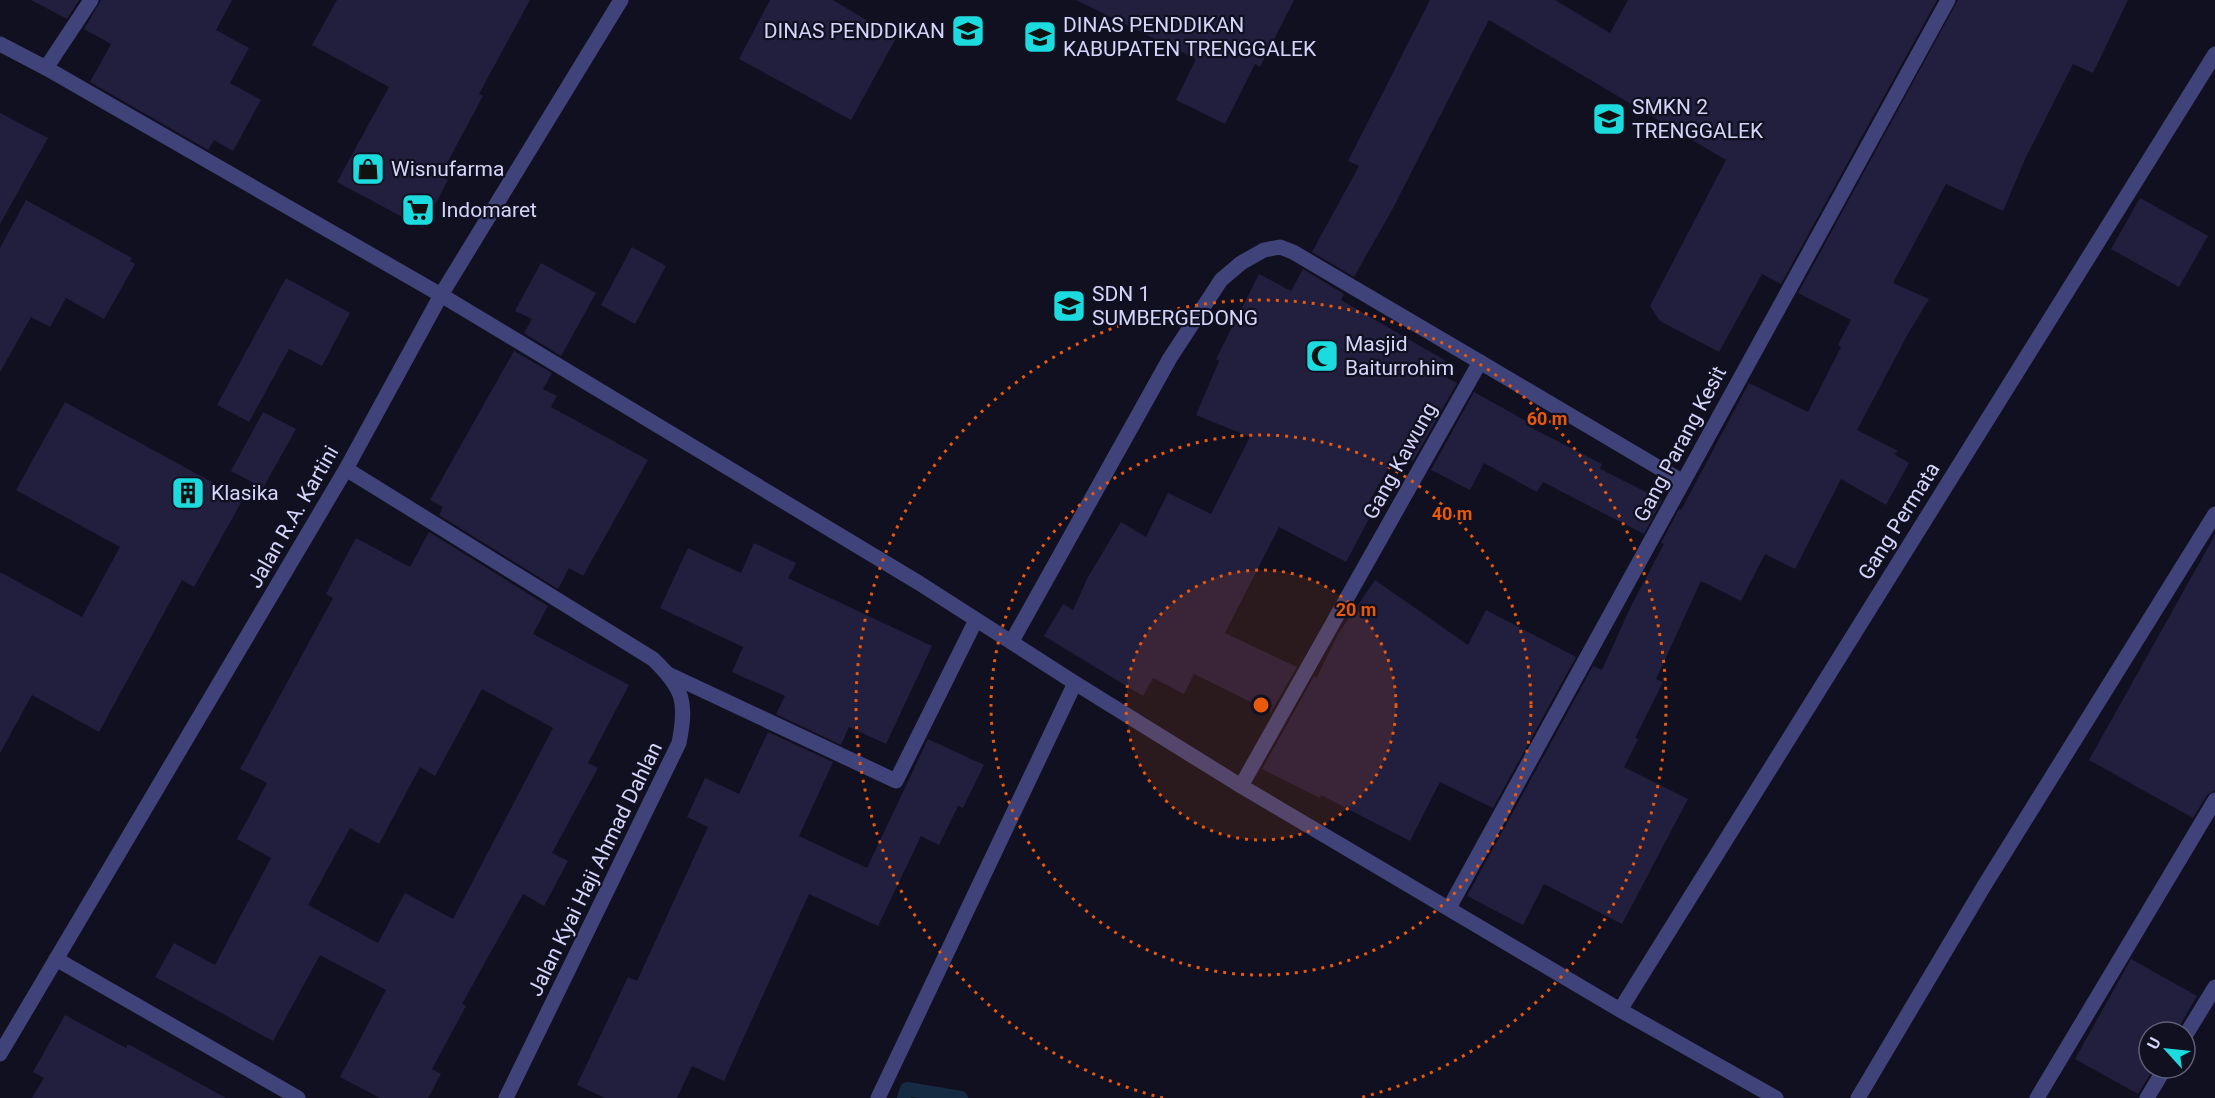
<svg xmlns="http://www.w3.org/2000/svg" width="2215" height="1098" font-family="Roboto,sans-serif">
<rect width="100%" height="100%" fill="#111020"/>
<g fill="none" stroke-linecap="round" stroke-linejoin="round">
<!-- stream -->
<polyline stroke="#152b44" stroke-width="14" points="904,1098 907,1089 961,1098"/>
</g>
<!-- building -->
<g fill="#221e3e" fill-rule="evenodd">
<polygon points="31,0 79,0 67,19"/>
<polygon points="101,0 232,0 216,30 249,48 230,83 261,100 233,151 214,140 208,150 90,82 111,44 84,29"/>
<polygon points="337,0 530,0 479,94 483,96 440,176 448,180 423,228 337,182 389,87 312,45"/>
<polygon points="770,0 833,0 896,38 851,120 739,59"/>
<polygon points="1076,0 1294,0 1260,67 1255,64 1225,124 1176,100 1196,59"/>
<polygon points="1430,0 1555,0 1610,33 1628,0 1937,0 1781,284 1762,274 1719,352 1660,321 1650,306 1726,160 1489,20 1392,210 1354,277 1312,252 1359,166 1348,161"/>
<polygon points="1958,0 2128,0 2093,73 2073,64 2026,157 2003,211 1946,184 1893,283 1929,299 1909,332 1857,430 1898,451 1894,454 1909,463 1886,505 1841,479 1795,569 1765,554 1741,601 1701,581 1656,679 1663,682 1635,738 1638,739 1624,767 1688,799 1622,924 1544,884 1523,925 1467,896 1593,666 1602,670 1631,606 1664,544 1661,543 1679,509 1681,510 1749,383 1808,412 1841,347 1838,345 1851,320 1798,293"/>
<polygon points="0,113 48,138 0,224"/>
<polygon points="2140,198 2208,236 2179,287 2111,249"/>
<polygon points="26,200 132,258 130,261 135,264 104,319 66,298 50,327 31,317 0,372 0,248"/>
<polygon points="632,247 666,266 635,324 601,305"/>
<polygon points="541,263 596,293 561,356 524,333 532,319 515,311"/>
<polygon points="1303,269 1344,294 1341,300 1446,361 1440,374 1457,383 1413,461 1397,452 1363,513 1370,517 1346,562 1279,527 1225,633 1297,667 1271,712 1194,674 1184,694 1153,678 1143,696 1044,636 1063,604 1073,610 1088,577 1121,522 1146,537 1168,493 1211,514 1250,437 1196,415 1219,361 1216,359 1259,274 1291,291"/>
<polygon points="286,278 350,313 322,366 289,349 249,422 217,405"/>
<polygon points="514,351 552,373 543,389 557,396 551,407 648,460 583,576 569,568 558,589 439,515 443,507 430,500"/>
<polygon points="1474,392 1528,422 1526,425 1602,464 1600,469 1662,500 1644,534 1543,482 1537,492 1484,463 1470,490 1431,470"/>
<polygon points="65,402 243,499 194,587 182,580 99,732 32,695 0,753 0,572 82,617 120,547 16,490"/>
<polygon points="263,412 296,429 263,488 231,471"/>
<path d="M429,532L548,606L533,634L629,685L588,763L598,768L552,853L568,861L544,906L523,894L462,1004L466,1006L432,1069L441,1074L428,1098H380L340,1077L386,990L320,955L273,1041L155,977L174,943L215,965L271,858L237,839L267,783L240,769L333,598L326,594L356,538L410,567ZM482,689L553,728L453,919L405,893L378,943L308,905L350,828L379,844L420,767L435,776Z"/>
<polygon points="2215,535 2215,790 2207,795 2193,818 2089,760"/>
<polygon points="754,543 796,563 788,578 932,646 886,744 849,727 841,745 776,714 785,696 732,672 743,647 660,608 688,548 741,573"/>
<polygon points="1375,580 1468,645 1486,610 1576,657 1493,808 1440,782 1410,841 1321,795 1320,798 1262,769 1314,676 1317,677 1338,634"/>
<polygon points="768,732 833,762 799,836 867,868 928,739 984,765 963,808 958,806 939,845 921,836 878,926 809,894 724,1081 692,1066 677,1098 605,1098 577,1085 628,977 637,981 708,827 687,817 705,778 739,794"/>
<polygon points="2131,959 2197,996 2176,1032 2149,1032 2149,1068 2154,1068 2138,1094 2075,1059"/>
<polygon points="65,1015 126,1048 128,1044 226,1098 32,1098 44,1078 33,1072"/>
</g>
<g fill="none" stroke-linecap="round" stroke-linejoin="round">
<!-- minor -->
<g stroke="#404379" stroke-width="15">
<polyline points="0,44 46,68 91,0"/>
<polyline points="46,68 441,295 919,583 1075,683 1241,786 1620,1010 1776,1098"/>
<path d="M346,469L653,659C684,689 687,702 679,743L506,1098"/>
<polyline points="1012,641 1170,358 1221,280 1241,263 1264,250 1280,247 1293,252 1480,362"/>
<polyline points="668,674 896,781 976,620"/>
<polyline points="1241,786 1480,362 1683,482"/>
<polyline points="1449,908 1948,0"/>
<polyline points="56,959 298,1098"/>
<polyline points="1620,1010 2215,54"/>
<polyline points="2185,1036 2215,987"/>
<polyline points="0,1054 346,469 441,295 621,0"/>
<polyline points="878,1098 1075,683"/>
<polyline points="1858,1098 1984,886 2215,514"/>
<polyline points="2037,1098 2215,800"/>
<polyline points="2147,1098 2165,1068"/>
</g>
</g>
<!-- distance rings -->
<circle cx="1261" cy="705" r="135" fill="#e8590c" fill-opacity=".12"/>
<g fill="none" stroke="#e8590c" stroke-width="3" stroke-dasharray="3 6">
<circle cx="1261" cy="705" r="135"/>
<circle cx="1261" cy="705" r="270"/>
<path d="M1163 1098A405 405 0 1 1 1359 1098"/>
</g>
<!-- icons -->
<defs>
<symbol id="school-square" viewBox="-11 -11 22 22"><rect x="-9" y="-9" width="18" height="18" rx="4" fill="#1bdbde" stroke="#111020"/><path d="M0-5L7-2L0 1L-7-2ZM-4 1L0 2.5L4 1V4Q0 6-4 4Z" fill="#111"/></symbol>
<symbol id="shop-square" viewBox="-11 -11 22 22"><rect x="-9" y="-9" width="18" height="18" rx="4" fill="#1bdbde" stroke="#111020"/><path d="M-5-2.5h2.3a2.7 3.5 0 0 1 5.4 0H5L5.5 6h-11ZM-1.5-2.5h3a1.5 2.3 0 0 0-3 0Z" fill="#111"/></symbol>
<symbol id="supermarket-square" viewBox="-11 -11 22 22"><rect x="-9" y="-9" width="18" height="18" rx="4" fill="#1bdbde" stroke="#111020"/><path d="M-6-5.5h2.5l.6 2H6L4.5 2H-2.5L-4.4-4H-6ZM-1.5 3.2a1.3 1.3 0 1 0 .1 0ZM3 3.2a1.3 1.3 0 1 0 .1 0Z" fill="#111"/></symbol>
<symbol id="mosque-square" viewBox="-11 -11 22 22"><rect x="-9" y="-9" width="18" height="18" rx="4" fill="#1bdbde" stroke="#111020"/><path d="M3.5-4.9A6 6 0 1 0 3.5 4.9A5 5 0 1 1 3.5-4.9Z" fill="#111"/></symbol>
<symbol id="building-square" viewBox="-11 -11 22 22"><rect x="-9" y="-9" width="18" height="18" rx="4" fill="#1bdbde" stroke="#111020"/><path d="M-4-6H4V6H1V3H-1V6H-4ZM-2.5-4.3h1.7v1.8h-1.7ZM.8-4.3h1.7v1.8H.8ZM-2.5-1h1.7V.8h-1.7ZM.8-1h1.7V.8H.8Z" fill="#111"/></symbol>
</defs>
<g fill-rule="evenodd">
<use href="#school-square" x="949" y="12" width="38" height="38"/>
<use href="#school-square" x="1021" y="18" width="38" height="38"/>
<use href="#school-square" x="1590" y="100" width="38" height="38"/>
<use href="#shop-square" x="349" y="150" width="38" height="38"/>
<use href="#supermarket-square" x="399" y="191" width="38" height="38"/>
<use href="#school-square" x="1050" y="287" width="38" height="38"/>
<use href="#mosque-square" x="1303" y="337" width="38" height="38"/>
<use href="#building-square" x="169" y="474" width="38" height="38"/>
</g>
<g text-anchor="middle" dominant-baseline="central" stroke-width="4.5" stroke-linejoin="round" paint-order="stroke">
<!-- poi labels -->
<g font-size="21" fill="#d5d4fa" stroke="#111020" text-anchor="start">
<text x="1063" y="25">DINAS PENDDIKAN<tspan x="1063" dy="24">KABUPATEN TRENGGALEK</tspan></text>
<text x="945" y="31" text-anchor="end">DINAS PENDDIKAN</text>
<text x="1632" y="107">SMKN 2<tspan x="1632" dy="24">TRENGGALEK</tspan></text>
<text x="391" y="169">Wisnufarma</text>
<text x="441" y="210">Indomaret</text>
<text x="1092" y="294">SDN 1<tspan x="1092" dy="24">SUMBERGEDONG</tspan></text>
<text x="1345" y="344">Masjid<tspan x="1345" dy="24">Baiturrohim</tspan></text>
<text x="211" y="493">Klasika</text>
</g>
<!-- street labels -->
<g font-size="21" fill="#d5d4fa" stroke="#111020">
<text transform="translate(1680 444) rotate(-62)">Gang Parang Kesit</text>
<text transform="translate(1400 461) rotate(-61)">Gang Kawung</text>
<text transform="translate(293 517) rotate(-60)">Jalan R.A. Kartini</text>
<text transform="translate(1899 521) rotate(-58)">Gang Permata</text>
<text transform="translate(595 869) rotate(-64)">Jalan Kyai Haji Ahmad Dahlan</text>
</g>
</g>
<circle cx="1261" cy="705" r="9" fill="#e8590c" stroke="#111020" stroke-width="3"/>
<g font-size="18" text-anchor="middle" font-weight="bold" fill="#e8590c" stroke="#111020" stroke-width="4.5" stroke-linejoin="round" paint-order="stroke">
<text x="1547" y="425">60 m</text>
<text x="1452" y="520">40 m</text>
<text x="1356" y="616">20 m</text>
</g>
<!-- north arrow -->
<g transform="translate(2167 1050) rotate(297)"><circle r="28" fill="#111020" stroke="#5f5e77" stroke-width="1.5"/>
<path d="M0-4.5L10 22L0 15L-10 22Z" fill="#1bdbde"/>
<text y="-9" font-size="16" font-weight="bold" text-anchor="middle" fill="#d5d4fa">U</text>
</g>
</svg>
